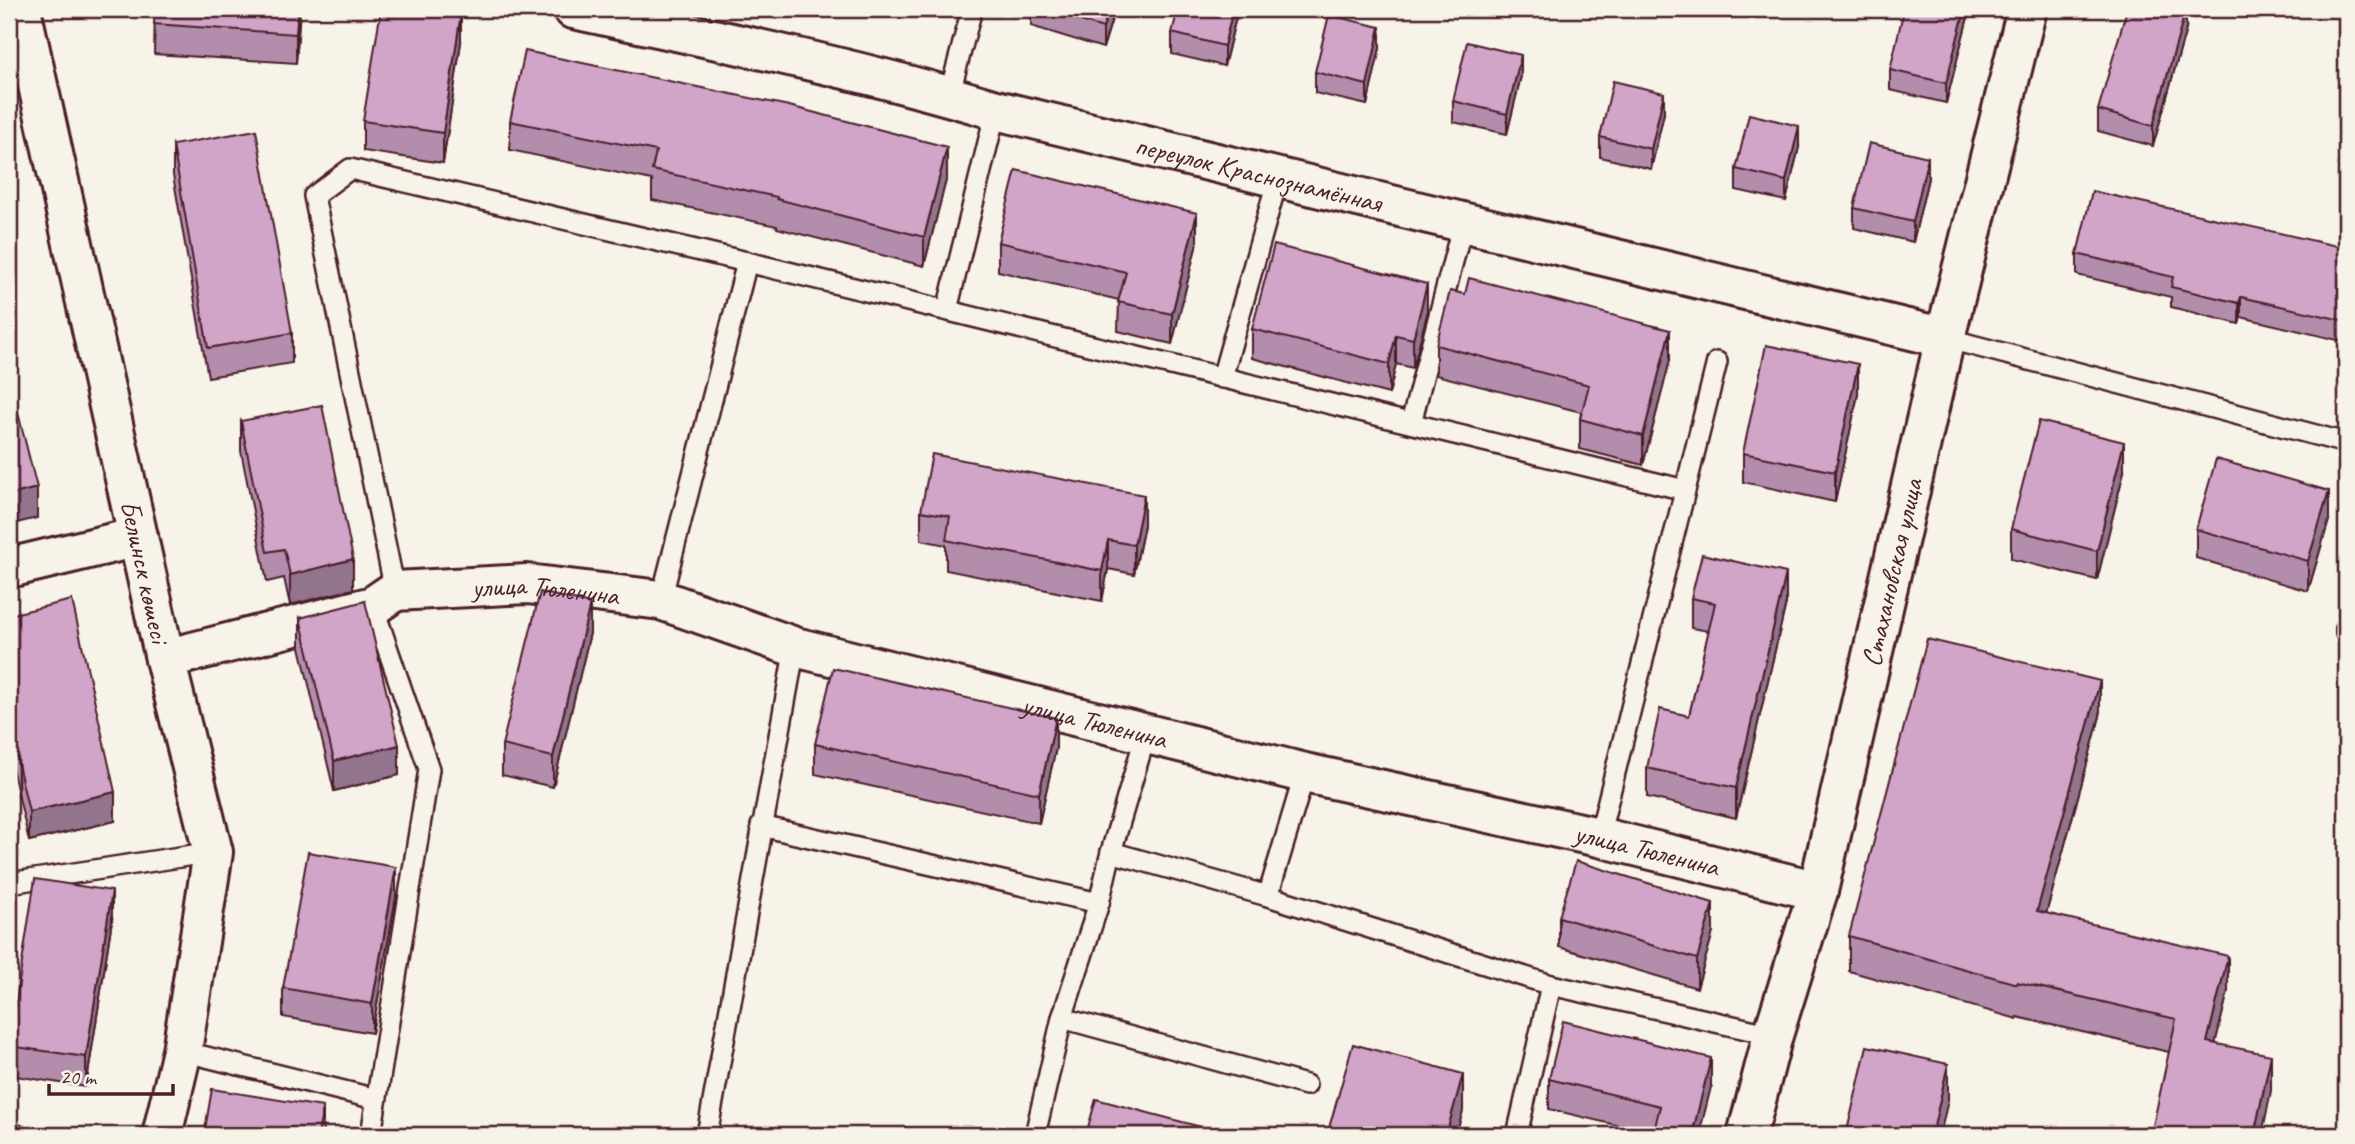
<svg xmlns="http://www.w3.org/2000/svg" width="2355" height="1144" font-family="Caveat,sans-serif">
<rect width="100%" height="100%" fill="#f7f3e8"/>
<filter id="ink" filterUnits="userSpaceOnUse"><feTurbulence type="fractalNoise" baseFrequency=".0143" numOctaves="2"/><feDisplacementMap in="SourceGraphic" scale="14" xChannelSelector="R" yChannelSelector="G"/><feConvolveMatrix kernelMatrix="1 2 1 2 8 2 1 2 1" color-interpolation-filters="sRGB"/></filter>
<g filter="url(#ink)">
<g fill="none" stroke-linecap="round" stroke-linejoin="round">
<defs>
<g id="lane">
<polyline points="949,96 972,9"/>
<polyline points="947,310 996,110"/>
<polyline points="1945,338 2346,443"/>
<polyline points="1222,378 1278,178"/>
<polyline points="1411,423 1463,223"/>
<polyline points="395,591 314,196 350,169 747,262 1685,490"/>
<polyline points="661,600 747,262"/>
<polyline points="2346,629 2346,633"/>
<polyline points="761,826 1099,903 1111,852 1146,734"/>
<polyline points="1599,837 1717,362"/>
<polyline points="1111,852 1268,896 1551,985 1773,1035"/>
<polyline points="9,883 213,852"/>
<polyline points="1268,896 1305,773"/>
<polyline points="1062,1018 1306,1085"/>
<polyline points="182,1051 376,1099"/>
<polyline points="9,1134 17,1135"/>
<polyline points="371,1135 429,769 373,606"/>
<polyline points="707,1135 795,647"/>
<polyline points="1035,1135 1062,1018 1099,903"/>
<polyline points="1517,1135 1551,985"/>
</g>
<g id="street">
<path id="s1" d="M573,9C714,39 857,68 996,110L1945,338"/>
<polyline points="9,568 138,537"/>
<path id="s2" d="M165,659L373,606L395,591L527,584L661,600L795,647L1305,773L1599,837L1818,891"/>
<path id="s3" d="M1747,1135L1773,1035L1818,891L1945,338L2027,9"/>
</g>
<g id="secondary">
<path id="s4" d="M21,9L165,659L213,852L182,1051L162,1135"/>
</g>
</defs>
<!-- lane casing -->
<use href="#lane" stroke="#4a1f2b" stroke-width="24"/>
<!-- street casing -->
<use href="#street" stroke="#4a1f2b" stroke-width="44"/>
<!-- secondary casing -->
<use href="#secondary" stroke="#4a1f2b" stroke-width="44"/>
<!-- lane -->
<use href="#lane" stroke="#f7f3e8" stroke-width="19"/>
<!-- street -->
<use href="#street" stroke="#f7f3e8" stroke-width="38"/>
<!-- secondary -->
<use href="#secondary" stroke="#f7f3e8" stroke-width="38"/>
</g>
<!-- wall -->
<g fill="#b38eac" stroke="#4a1f2b" stroke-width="2">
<polygon points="155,9 300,9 296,63 154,54"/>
<polygon points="1031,9 1115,9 1103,48 1031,26"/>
<polygon points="1238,9 1224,66 1172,54 1172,33"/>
<polygon points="1970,9 1946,103 1890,90 1890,70"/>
<polygon points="2186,29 2153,146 2098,131 2098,110"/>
<polygon points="461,42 443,163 363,151 363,121"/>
<polygon points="1380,48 1367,105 1315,93 1315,72"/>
<polygon points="1521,76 1507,134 1453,122 1453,101"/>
<polygon points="1664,113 1651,169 1600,157 1600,137"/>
<polygon points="510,121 947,176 924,266 777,228 777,226 652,200 652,180 510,150"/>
<polygon points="173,145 292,333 292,363 208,377 173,175"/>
<polygon points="1799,147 1786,201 1736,190 1736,169"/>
<polygon points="1928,178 1913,242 1854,228 1854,208"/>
<polygon points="998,242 1197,243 1172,344 1118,331 1119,300 998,271"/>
<polygon points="2346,248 2346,342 2241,317 2239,324 2171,307 2171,297 2077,275 2077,254"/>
<polygon points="1427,314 1413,368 1396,364 1389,394 1252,358 1252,329"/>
<polygon points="1436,345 1670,360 1643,465 1580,449 1580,419 1581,412 1436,375"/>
<polygon points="1858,394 1835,502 1743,482 1743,453"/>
<polygon points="241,421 353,589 290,605 284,578 267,582 241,451"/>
<polygon points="2124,471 2097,580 2011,559 2011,529"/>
<polygon points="921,511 1144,525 1134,574 1108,569 1102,601 946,570 946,545 921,540"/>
<polygon points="2329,520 2308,591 2196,558 2196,529"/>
<polygon points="1691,598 1786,603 1736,818 1647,797 1647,768 1689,716 1709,631 1691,628"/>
<polygon points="9,615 115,821 29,841 9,755"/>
<polygon points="300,618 399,775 334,791 300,647"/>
<polygon points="590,633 553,787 502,775 502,745"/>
<polygon points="2100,716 2046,914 2228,991 2215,1044 2271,1091 2169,1052 2017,1017 2017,1019 1849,971 1849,936"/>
<polygon points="815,744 1056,748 1039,823 815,774"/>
<polygon points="396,897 372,1033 283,1017 283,988"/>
<polygon points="1559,917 1713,932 1697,988 1559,947"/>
<polygon points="112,920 86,1087 9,1075 9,1046"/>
<polygon points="1549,1079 1711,1087 1653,1134 1549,1109"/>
</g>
<!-- shaded-wall -->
<g fill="#92748c" stroke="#4a1f2b" stroke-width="2">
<polygon points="298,9 300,9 296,63 296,34"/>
<polygon points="1109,9 1115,9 1103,48 1103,28"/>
<polygon points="1233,9 1238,9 1224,66 1224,46"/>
<polygon points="1965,9 1970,9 1946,103 1946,83"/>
<polygon points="2186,9 2186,29 2153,146 2153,126"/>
<polygon points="461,13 461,42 443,163 443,133"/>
<polygon points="1380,27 1380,48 1367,105 1367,85"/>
<polygon points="1521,55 1521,76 1507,134 1507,114"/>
<polygon points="1664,93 1664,113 1651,169 1651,149"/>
<polygon points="1799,126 1799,147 1786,201 1786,181"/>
<polygon points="947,147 947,176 924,266 924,237"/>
<polygon points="1928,157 1928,178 1913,242 1913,222"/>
<polygon points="1197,213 1197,243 1172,344 1172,314"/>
<polygon points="1427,284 1427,314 1413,368 1413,339"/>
<polygon points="2241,297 2241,317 2239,324 2239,303"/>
<polygon points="18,324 18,353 9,356 9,326"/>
<polygon points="1670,330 1670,360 1643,465 1643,436"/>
<polygon points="1396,335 1396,364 1389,394 1389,364"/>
<polygon points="1858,364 1858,394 1835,502 1835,472"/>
<polygon points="2124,442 2124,471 2097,580 2097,551"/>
<polygon points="37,488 37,518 9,525 9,495"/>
<polygon points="2329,491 2329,520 2308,591 2308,561"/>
<polygon points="1144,495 1144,525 1134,574 1134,545"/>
<polygon points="1108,540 1108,569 1102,601 1102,571"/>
<polygon points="353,559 353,589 290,605 290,575"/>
<polygon points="1786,573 1786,603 1736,818 1736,788"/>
<polygon points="590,604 590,633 553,787 553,757"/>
<polygon points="2100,681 2100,716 2037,947 2037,911"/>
<polygon points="1056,718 1056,748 1039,823 1039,794"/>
<polygon points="399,745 399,775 334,791 334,761"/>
<polygon points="115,792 115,821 29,841 29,812"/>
<polygon points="396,867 396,897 372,1033 372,1004"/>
<polygon points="112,891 112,920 86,1087 86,1057"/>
<polygon points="1713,903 1713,932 1697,988 1697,959"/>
<polygon points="2228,956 2228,991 2207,1077 2207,1042"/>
<polygon points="2271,1055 2271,1091 2262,1135 2254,1135"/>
<polygon points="1711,1058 1711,1087 1699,1135 1692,1135"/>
<polygon points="1948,1064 1948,1100 1940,1135 1932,1135"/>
<polygon points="1463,1074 1463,1111 1456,1135 1446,1135"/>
<polygon points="323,1107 323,1135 318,1135"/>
</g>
<!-- building -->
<g fill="#d0a5c8" stroke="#4a1f2b" stroke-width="2">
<polygon points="155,9 298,9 296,34 154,24"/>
<polygon points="381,9 433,9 461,13 443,133 363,121"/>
<polygon points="1042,9 1109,9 1103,28"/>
<polygon points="1178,9 1233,9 1224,46 1172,33"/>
<polygon points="1904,9 1965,9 1946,83 1890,70"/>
<polygon points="2127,9 2186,9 2153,126 2098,110"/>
<polygon points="1329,15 1380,27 1367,85 1315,72"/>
<polygon points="1467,42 1521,55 1507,114 1453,101"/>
<polygon points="525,51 789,106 947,147 924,237 777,199 777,197 652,170 656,151 510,121"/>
<polygon points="1613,81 1664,93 1651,149 1600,137"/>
<polygon points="1749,114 1799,126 1786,181 1736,169"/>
<polygon points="256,130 292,333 208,348 173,145"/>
<polygon points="1869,143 1928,157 1913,222 1854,208"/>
<polygon points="1016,170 1197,213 1172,314 1118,302 1126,272 998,242"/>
<polygon points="2092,191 2346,248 2346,321 2241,297 2239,303 2171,287 2173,277 2077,254"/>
<polygon points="1274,245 1427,284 1413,339 1396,335 1389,364 1252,329"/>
<polygon points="1469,278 1670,330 1643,436 1580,419 1589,385 1436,345 1450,291 1465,294"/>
<polygon points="9,287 18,324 9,326"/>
<polygon points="1766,345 1858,364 1835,472 1743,453"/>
<polygon points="9,377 37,488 9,495"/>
<polygon points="322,405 353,559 290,575 284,549 267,552 241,421"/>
<polygon points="2039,421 2124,442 2097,551 2011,529"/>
<polygon points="932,454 1144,495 1134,545 1108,540 1102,571 946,540 950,516 921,511"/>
<polygon points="2216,459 2329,491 2308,561 2196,529"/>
<polygon points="1702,554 1786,573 1736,788 1647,768 1660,709 1689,716 1715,603 1691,598"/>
<polygon points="540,592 590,604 553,757 502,745"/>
<polygon points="72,600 115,792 29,812 9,725 9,615"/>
<polygon points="365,601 399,745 334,761 300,618"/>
<polygon points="1927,639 2100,681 2037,911 2228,956 2207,1042 2271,1055 2254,1135 2151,1135 2176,1019 2017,982 2017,984 1849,936"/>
<polygon points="833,668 1056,718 1039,794 815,744"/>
<polygon points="308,852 396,867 372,1004 283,988"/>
<polygon points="1576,861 1713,903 1697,959 1559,917"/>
<polygon points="35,879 112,891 86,1057 9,1046"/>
<polygon points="1563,1021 1711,1058 1692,1135 1653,1135 1660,1106 1549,1079"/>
<polygon points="1353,1044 1463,1074 1446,1135 1327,1135"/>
<polygon points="1867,1046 1948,1064 1932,1135 1846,1135"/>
<polygon points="212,1089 323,1107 318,1135 204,1135"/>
<polygon points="1096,1099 1231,1135 1086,1135"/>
</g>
</g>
<g text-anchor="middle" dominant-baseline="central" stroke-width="7" stroke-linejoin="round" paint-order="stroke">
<!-- street labels -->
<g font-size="28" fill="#4a1f2b" stroke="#f7f3e8">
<text stroke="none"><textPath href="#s1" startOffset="705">переулок Краснознамённая</textPath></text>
<text stroke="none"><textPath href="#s4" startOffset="576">Белинск көшесі</textPath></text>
<text stroke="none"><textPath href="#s3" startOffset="581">Стахановская улица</textPath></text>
<text stroke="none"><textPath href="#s2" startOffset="392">улица Тюленина</textPath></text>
<text stroke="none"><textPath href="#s2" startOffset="959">улица Тюленина</textPath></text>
<text stroke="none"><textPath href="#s2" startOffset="1526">улица Тюленина</textPath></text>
</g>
</g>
<!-- margin -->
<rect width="2355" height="1144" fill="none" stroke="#f7f3e8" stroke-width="35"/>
<rect x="18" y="18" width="2320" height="1109" fill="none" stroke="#4a1f2b" stroke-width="2.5" filter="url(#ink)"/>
<!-- scale -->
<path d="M49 1084v10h124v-10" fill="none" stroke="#4a1f2b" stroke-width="3.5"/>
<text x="60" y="1084" font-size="21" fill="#4a1f2b" stroke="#f7f3e8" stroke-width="5" paint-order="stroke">20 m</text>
</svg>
